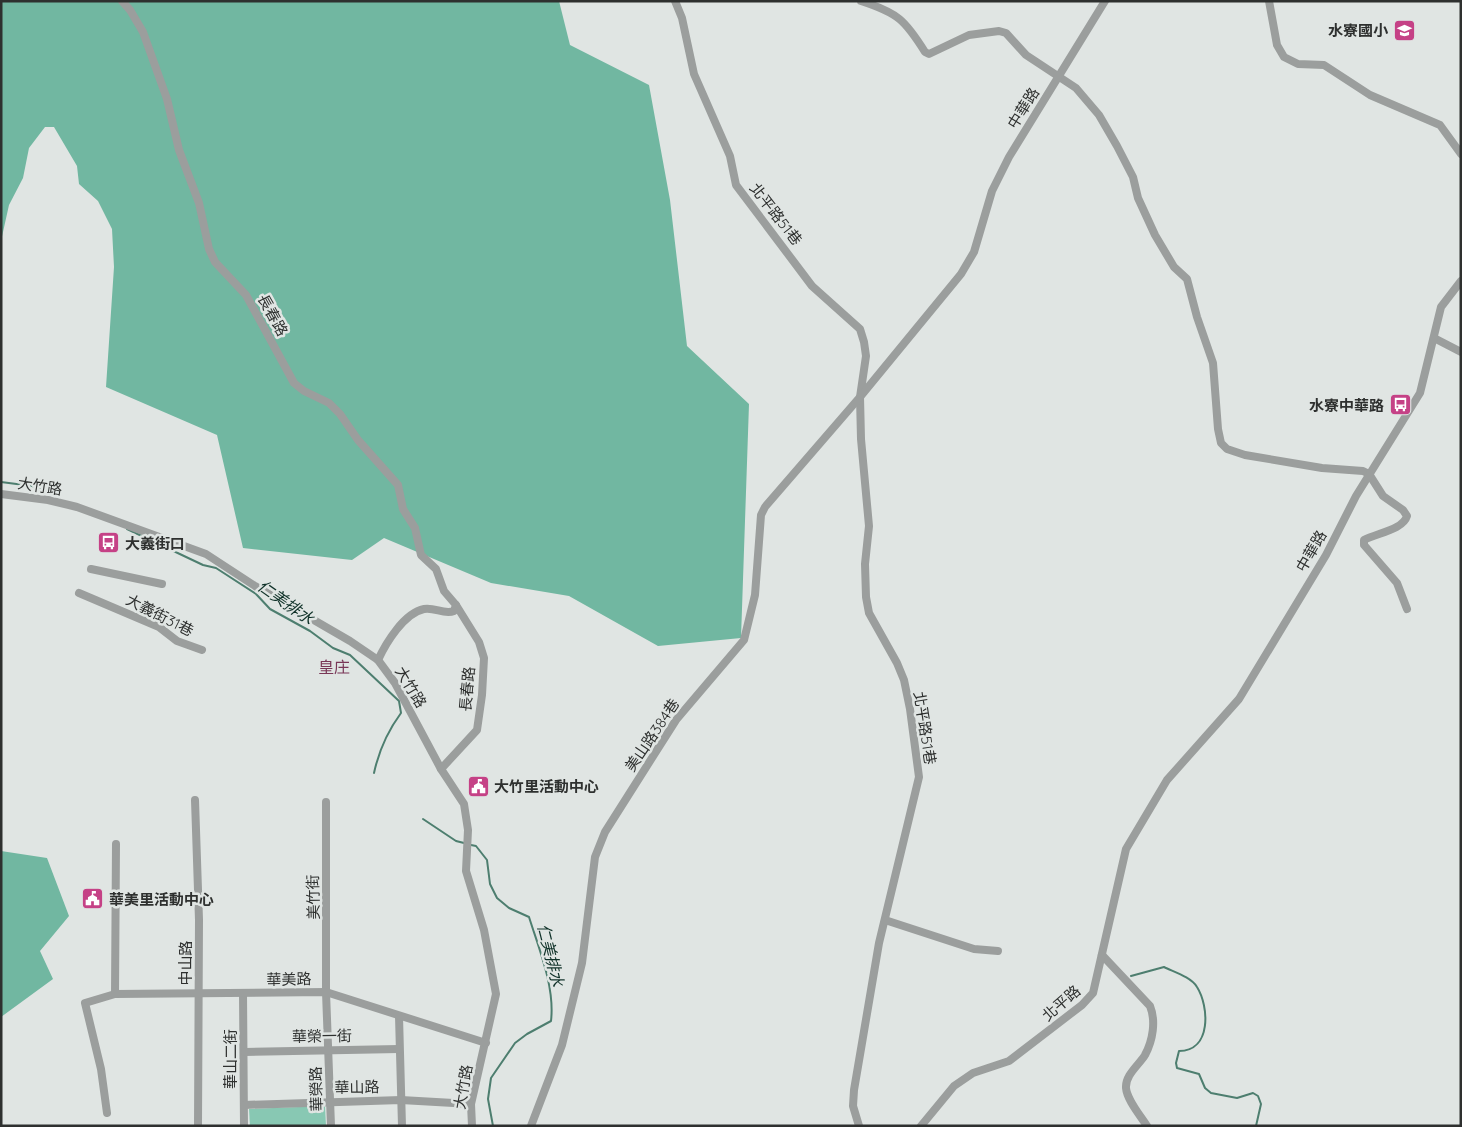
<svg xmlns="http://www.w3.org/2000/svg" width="1462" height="1127" font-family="Quicksand,'Noto Sans TC',sans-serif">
<rect width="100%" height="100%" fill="#e0e5e3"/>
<!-- green -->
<polygon fill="#88c8b3" points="325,1106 326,1126 250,1126 249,1109"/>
<!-- forest -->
<g fill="#71b7a1">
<polygon points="1,1 559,1 570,45 649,85 670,200 687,346 749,404 741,638 658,646 569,596 491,583 384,538 352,560 243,548 217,435 106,387 114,267 112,229 98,201 79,184 77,166 54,127 45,127 29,148 23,178 9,205 1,241"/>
<polygon points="1,851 47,858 69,916 40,951 53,979 1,1017"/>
</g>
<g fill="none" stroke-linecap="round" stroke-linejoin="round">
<!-- stream -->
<g stroke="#4d7e6f" stroke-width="2">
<polyline points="1,482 32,486 60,492"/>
<path d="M127,529L203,565L216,568L256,594L270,609L310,631L333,648L350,655L399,701L401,713C387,732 379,750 374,773"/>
<polyline points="423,819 456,841 464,843"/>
<path d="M471,845L476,846L487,860L490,884L497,898L509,908L529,917C539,949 555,987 551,1021L527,1034L515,1043L491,1078L488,1099L493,1126"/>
<path d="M1131,976L1164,967C1174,972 1191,977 1197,987C1209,1006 1212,1051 1179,1051L1176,1063L1177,1068L1199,1074L1205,1088L1211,1093L1237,1098L1253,1093L1258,1096L1261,1104L1256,1126"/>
</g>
<!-- minor -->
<g stroke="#9b9e9d" stroke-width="8">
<path d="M122,1L130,10L143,32L167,99L179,150L199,203L209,249L215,262L246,295L294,383L304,391L329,403L340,414L358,440L398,485L403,509L415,528L421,555L436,569L444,591L456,605L454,611C444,615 435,607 424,609C404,613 386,643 378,660"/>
<polyline points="675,1 682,18 694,74 730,156 736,185 812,286 860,329 864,342 866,356 860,397 861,439 869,526 865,564 866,597 869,613 897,663 904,680 910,709 919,777 879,943 854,1090 853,1106 859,1126"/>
<path d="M861,1C898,13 905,20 925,52L929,54L969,35L999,31L1006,33L1026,55L1076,88L1099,115L1117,146L1133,177L1138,198L1155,235L1174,267L1187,279L1197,317L1213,363L1218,429L1221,443L1227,449L1245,455L1322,468L1363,471L1369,474L1383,496L1403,510L1407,516C1403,530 1376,533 1364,540V545L1397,583L1407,609"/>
<polyline points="1269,1 1277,45 1284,57 1298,64 1324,65 1370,95 1440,125 1461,154"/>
<polyline points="1434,338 1461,352"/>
<polyline points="1,494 48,500 77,507 206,554 255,586 350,641 378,660 395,683 441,769 464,804 468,830 466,871 484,930 496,994 471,1104 472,1126"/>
<polyline points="91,569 162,584"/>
<polyline points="79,593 159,627 177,641 202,650"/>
<polyline points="441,769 477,730 482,695 484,658 479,642 456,605"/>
<polyline points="195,800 199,920 198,1126"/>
<polyline points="326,802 326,992 331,1126"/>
<polyline points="885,920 974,949 998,951"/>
<path d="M1102,955L1150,1006C1156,1021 1153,1040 1145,1055C1139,1065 1125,1075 1126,1088C1127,1100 1140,1115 1147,1126"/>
<polyline points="243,993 244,1126"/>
<polyline points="115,994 116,844"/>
<polyline points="399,1016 402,1126"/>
<polyline points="245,1052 399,1049"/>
<polyline points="244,1105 401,1100 471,1104"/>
<polyline points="107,1113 101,1069 85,1003 115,994 326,992 486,1043"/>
<polyline points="531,1126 562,1045 582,963 595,857 605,832 676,720 744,640 755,595 761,515 765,507 860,397 961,274 974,252 992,191 1009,157 1105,1"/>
<polyline points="921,1126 954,1086 973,1073 1009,1061 1082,1005 1093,993 1126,849 1167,780 1239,699 1326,555 1356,496 1420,393 1441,307 1461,281"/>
</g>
</g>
<!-- icons -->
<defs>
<symbol id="school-square" viewBox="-11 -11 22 22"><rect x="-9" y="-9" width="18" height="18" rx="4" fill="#c54186" stroke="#e0e5e3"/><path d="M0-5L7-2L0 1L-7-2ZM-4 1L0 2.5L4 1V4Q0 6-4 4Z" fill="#fff"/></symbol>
<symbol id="bus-square" viewBox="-11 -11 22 22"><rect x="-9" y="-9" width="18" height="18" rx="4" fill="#c54186" stroke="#e0e5e3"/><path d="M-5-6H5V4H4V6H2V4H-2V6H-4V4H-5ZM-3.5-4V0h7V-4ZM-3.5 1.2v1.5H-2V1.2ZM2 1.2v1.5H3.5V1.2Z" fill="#fff"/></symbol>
<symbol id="civic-square" viewBox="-11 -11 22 22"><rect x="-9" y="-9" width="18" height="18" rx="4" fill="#c54186" stroke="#e0e5e3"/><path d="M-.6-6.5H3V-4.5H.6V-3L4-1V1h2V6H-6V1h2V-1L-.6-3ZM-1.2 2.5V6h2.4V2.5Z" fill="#fff"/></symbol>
</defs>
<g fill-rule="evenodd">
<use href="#school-square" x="1392" y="18" width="25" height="25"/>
<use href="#bus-square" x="1388" y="392" width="25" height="25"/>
<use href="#bus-square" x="96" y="530" width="25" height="25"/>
<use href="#civic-square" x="466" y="774" width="25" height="25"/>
<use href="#civic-square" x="80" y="886" width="25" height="25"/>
</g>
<g text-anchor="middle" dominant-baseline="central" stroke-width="5" stroke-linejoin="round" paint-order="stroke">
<!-- poi labels -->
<g font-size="15" font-weight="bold" fill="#2e302f" stroke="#e0e5e3" text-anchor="start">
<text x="1388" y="30" text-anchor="end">水寮國小</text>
<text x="1384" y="405" text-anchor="end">水寮中華路</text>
<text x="125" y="543">大義街口</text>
<text x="494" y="786">大竹里活動中心</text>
<text x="109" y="899">華美里活動中心</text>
</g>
<!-- street labels -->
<g font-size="15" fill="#2e302f" stroke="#e0e5e3">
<text transform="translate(1023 108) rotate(-58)">中華路</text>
<text transform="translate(776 214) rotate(52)">北平路51巷</text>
<text transform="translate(273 315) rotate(61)">長春路</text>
<text transform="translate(40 486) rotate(9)">大竹路</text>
<text transform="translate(1311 551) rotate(-60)">中華路</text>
<text transform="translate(160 615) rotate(27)">大義街31巷</text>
<text transform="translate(411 687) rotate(59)">大竹路</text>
<text transform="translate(467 689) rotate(-85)">長春路</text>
<text transform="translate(925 728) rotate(81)">北平路51巷</text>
<text transform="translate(652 735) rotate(-56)">美山路384巷</text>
<text transform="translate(313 897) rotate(-91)">美竹街</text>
<text transform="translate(185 963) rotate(-90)">中山路</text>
<text transform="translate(289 979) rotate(-1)">華美路</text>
<text transform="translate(1061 1003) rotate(-41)">北平路</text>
<text transform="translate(322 1036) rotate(-1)">華榮一街</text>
<text transform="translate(230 1059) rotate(-90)">華山二街</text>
<text transform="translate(357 1087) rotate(-1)">華山路</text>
<text transform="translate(463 1087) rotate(-80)">大竹路</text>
<text transform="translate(316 1089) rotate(-92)">華榮路</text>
</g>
<!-- water labels -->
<g font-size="16" font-style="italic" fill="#0f3128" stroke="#e0e5e3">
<text transform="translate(286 602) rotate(35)">仁美排水</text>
<text transform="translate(551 955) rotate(76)">仁美排水</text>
</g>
<!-- neighbourhood labels -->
<g font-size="16" fill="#793757" stroke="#e0e5e3">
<text x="334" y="667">皇庄</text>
</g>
</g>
<!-- border -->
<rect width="1462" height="1127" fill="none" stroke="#2e302f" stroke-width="5"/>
</svg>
